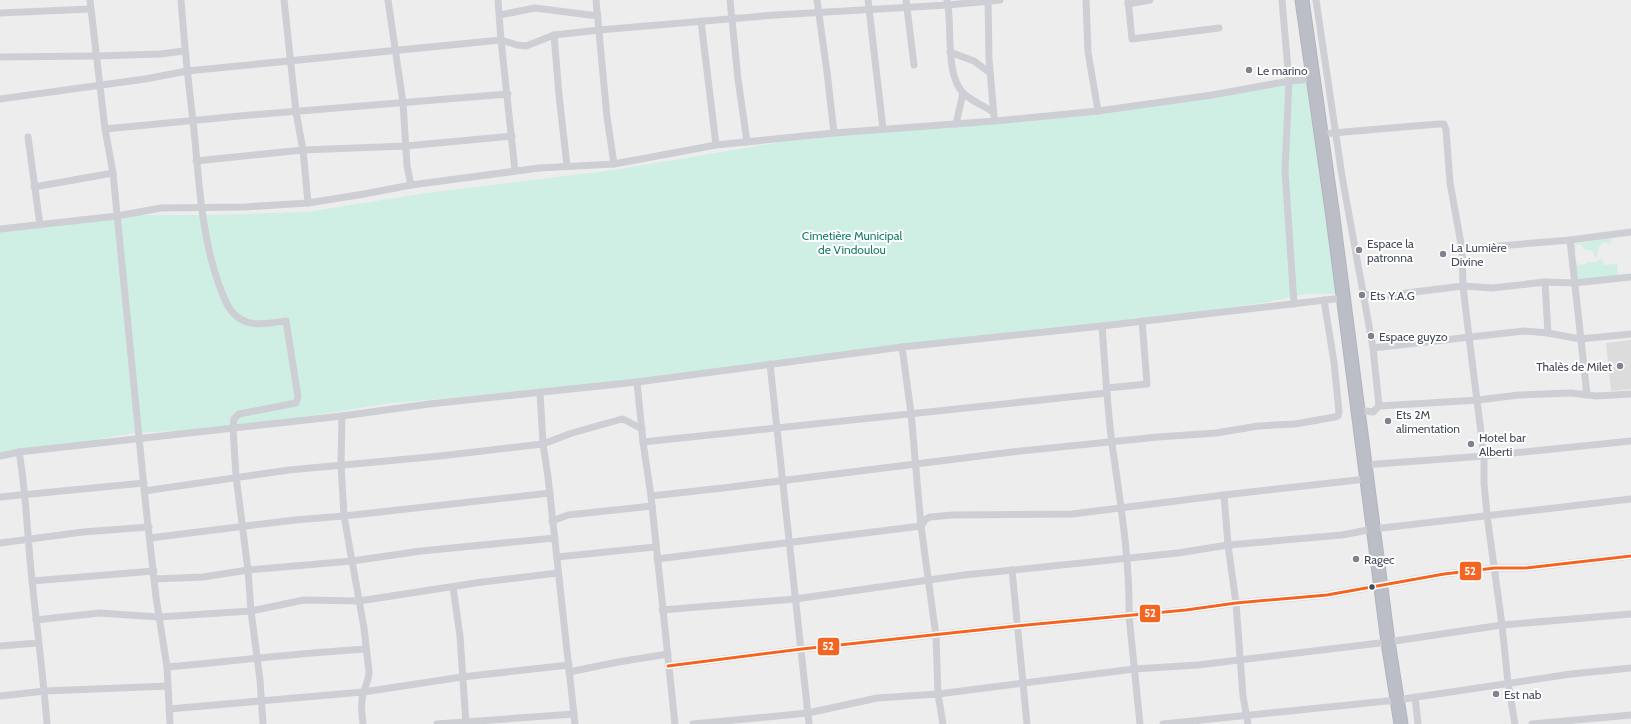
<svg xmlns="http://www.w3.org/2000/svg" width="1631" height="724" font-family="Cabin,sans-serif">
<rect width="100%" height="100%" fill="#eeeded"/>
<!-- education -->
<polygon fill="#dcdcdd" points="1631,340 1631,389 1611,391 1606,343"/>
<!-- green -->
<g fill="#cfefe4">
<polygon points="1306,80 1338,294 1305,294 1269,302 1074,329 637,382 392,403 233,428 134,433 0,457 0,229 123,215 209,215 307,212 426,193 614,170 834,133 1098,111"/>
<polygon points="1612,238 1611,244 1604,242 1599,246 1597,257 1595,257 1593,251 1584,249 1580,244 1575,246 1576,252 1574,253 1573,244"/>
<polygon points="1602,259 1604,263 1603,265 1617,264 1618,278 1575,281 1574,265 1577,262 1578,265 1586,264 1587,262 1595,262"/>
</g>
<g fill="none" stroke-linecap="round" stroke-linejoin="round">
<defs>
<polyline id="highway" points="1302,0 1332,210 1388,642 1401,724"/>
</defs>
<!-- highway casing -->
<use href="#highway" stroke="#b2b4bd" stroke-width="15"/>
<!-- street -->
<g stroke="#cecfd4" stroke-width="7">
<polyline points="90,0 105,129 113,173 146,508 156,597 167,667 170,724"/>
<path d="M181,0C184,40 188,80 193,121C199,175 200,230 218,282C222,293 226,306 234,314C249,329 268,323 286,321L298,397L296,403L239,414L234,419L233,428L236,476L248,570L251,611L260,680L263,724"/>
<polyline points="284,0 296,112 303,150 308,203"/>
<polyline points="388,0 403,103 407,166 411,185"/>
<polyline points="498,0 501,40 515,171"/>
<polyline points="596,0 607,117 614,164"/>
<polyline points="730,0 738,79 747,142"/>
<polyline points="817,0 827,72 834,133"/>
<polyline points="868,0 883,129"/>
<polyline points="906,0 914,65"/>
<path d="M947,0C953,26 944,74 964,94C972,101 984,106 993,112"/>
<polyline points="988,0 989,59 994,116"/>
<polyline points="1086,0 1088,52 1098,111"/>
<polyline points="1128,0 1132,39 1219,28"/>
<polyline points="1282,0 1289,81 1285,171 1294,304"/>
<polyline points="1316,0 1342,176 1373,348 1379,406"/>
<polyline points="1128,4 1150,0"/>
<polyline points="0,13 90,9"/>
<polyline points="500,15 535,8 598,16"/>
<polyline points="701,21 716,145"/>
<polyline points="554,35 559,95 567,166"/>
<polyline points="950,52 974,61 990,73"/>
<polyline points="0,57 96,56 160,54 184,51"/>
<polyline points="0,99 145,79 187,71 501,40 517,45 526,46 554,35 599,30 775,15 948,5 1000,0"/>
<polyline points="956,124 963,93"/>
<polyline points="105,129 250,115 508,94"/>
<polyline points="1321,134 1438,124 1444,124 1446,130 1450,183 1462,249 1463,286 1469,337 1484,456 1484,483 1487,515 1502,625 1508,683 1515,724"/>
<polyline points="28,137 40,225"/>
<polyline points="196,161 303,150 406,146 512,136"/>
<polyline points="34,187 113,173"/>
<polyline points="0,229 117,216 161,208 244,207 308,203 364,194 411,185 539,168 614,164 716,145 834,133 995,121 1098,111 1212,95 1289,81 1313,79"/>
<polyline points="1570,240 1587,395"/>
<polyline points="1462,249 1570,240 1631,232"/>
<polyline points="1545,282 1548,333"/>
<polyline points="1363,294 1382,296 1463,286 1492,288 1545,282 1574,283 1631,277"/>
<path d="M1102,326C1105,365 1107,405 1112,444C1120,501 1130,558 1129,616L1140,724"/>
<polyline points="902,347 911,413 921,526 936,636 938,694 943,724"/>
<polyline points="1373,348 1524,331 1548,333 1580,339 1631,334"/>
<path d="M770,364C784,484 795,604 809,724"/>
<polyline points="637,382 643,442 651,496 675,724"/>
<polyline points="1107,388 1147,384 1142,321"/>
<polyline points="540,392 543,444 548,477 575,724"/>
<polyline points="1358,410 1373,412 1379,406 1478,400 1519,395 1571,393 1596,396 1631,394"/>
<path d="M342,416L341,464L344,516L364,628L369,672C369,679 366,684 364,691C360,702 362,713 363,724"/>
<polyline points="643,442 1107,393"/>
<path d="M19,452C26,491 27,531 31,570C36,621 43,673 47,724"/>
<polyline points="0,456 19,452 342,416 429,404 637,382 902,347 1102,326 1343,298"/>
<polyline points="1364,465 1484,456 1631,441"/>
<polyline points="144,491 289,470 440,456 543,444 572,433 622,419 627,421 642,429"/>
<polyline points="1224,495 1228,545 1236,603 1243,696 1248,724"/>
<polyline points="651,496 723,488 1012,452 1158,437 1216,433 1258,426 1295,424 1335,417 1338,416 1339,412 1334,362 1324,300"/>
<polyline points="0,497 144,483"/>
<polyline points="552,521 568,515 652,506"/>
<polyline points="150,538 295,520 344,516 550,493"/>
<polyline points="0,543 83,532 149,527"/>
<polyline points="557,557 655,547"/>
<polyline points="657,559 921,526 926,519 930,517 953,515 1072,514 1224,495 1366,479"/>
<polyline points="1012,570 1027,724"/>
<polyline points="155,579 203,577 248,570 352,561 421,551 555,538"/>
<polyline points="32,581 154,571"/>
<polyline points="453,587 460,636 466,724"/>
<polyline points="662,610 795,599 964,575 1178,553 1228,545 1342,535 1373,529 1631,499"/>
<polyline points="36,620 99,613 159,617 251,611 304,600 359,601 482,582 558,573"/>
<polyline points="0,646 38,643"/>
<polyline points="668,666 802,649 1016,626 1186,610 1236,603 1327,595 1444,574 1495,568 1526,568 1631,556"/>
<path d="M167,667C233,661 300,653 366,649"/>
<polyline points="569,672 618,662 668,654"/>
<polyline points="0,696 45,691 168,686"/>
<polyline points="1415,697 1418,724"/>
<polyline points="169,709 363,692 462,677 569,665"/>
<polyline points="437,724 574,714"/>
<polyline points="693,724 808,713 877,698 938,694 1134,669 1198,665 1388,642 1502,625 1631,614"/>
<polyline points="1163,724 1397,700 1571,674 1631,668"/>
<polyline points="1532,724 1631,715"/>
</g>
<!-- highway -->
<use href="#highway" stroke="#bcbec7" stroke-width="13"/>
<defs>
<polyline id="bus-1" points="668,666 802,649 1016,626 1186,610 1236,603 1327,595 1444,574 1495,568 1526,568 1631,556"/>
</defs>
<!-- bus-1 casing -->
<use href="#bus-1" stroke="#fff" stroke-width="6"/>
<!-- bus-1 -->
<use href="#bus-1" stroke="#f26522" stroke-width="3"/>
</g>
<!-- markers -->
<g fill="#80838d" stroke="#fff" stroke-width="1.5">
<circle cx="1249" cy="70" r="4"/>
<circle cx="1359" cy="250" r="4"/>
<circle cx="1443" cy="254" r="4"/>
<circle cx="1362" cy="295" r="4"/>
<circle cx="1371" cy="336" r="4"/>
<circle cx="1620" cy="366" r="4"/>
<circle cx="1388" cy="421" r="4"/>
<circle cx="1471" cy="444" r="4"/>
<circle cx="1356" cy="559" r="4"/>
<circle cx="1496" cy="694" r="4"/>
</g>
<circle fill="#444a5a" stroke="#fff" stroke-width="1.5" cx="1372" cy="587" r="3.5"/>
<g text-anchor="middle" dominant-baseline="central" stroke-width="4" stroke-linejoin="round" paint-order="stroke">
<!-- poi labels -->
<g font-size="12" fill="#444a5a" stroke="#fff" text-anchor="start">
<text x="1257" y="70">Le marino</text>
<text x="1367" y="243">Espace la<tspan x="1367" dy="14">patronna</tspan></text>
<text x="1451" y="247">La Lumière<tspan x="1451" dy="14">Divine</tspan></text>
<text x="1370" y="295">Ets Y.A.G</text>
<text x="1379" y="336">Espace guyzo</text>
<text x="1612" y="366" text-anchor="end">Thalès de Milet</text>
<text x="1396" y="414">Ets 2M<tspan x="1396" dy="14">alimentation</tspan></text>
<text x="1479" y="437">Hotel bar<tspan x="1479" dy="14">Alberti</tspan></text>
<text x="1364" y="559">Ragec</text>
<text x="1504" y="694">Est nab</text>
</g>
<!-- park labels -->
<g font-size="12" fill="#127e64" stroke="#fff">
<text x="852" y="235">Cimetière Municipal<tspan x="852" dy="14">de Vindoulou</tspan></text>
</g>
</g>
<g stroke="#fff" stroke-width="1.5">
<rect x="1459" y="561" width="23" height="20" rx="4" fill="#f26522"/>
<rect x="1139" y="604" width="22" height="19" rx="4" fill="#f26522"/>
<rect x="817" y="637" width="23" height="19" rx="4" fill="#f26522"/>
</g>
<g font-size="11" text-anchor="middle" font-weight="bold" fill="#fff">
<text x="1470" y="575">52</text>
<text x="1150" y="617">52</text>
<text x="828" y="650">52</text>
</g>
</svg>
